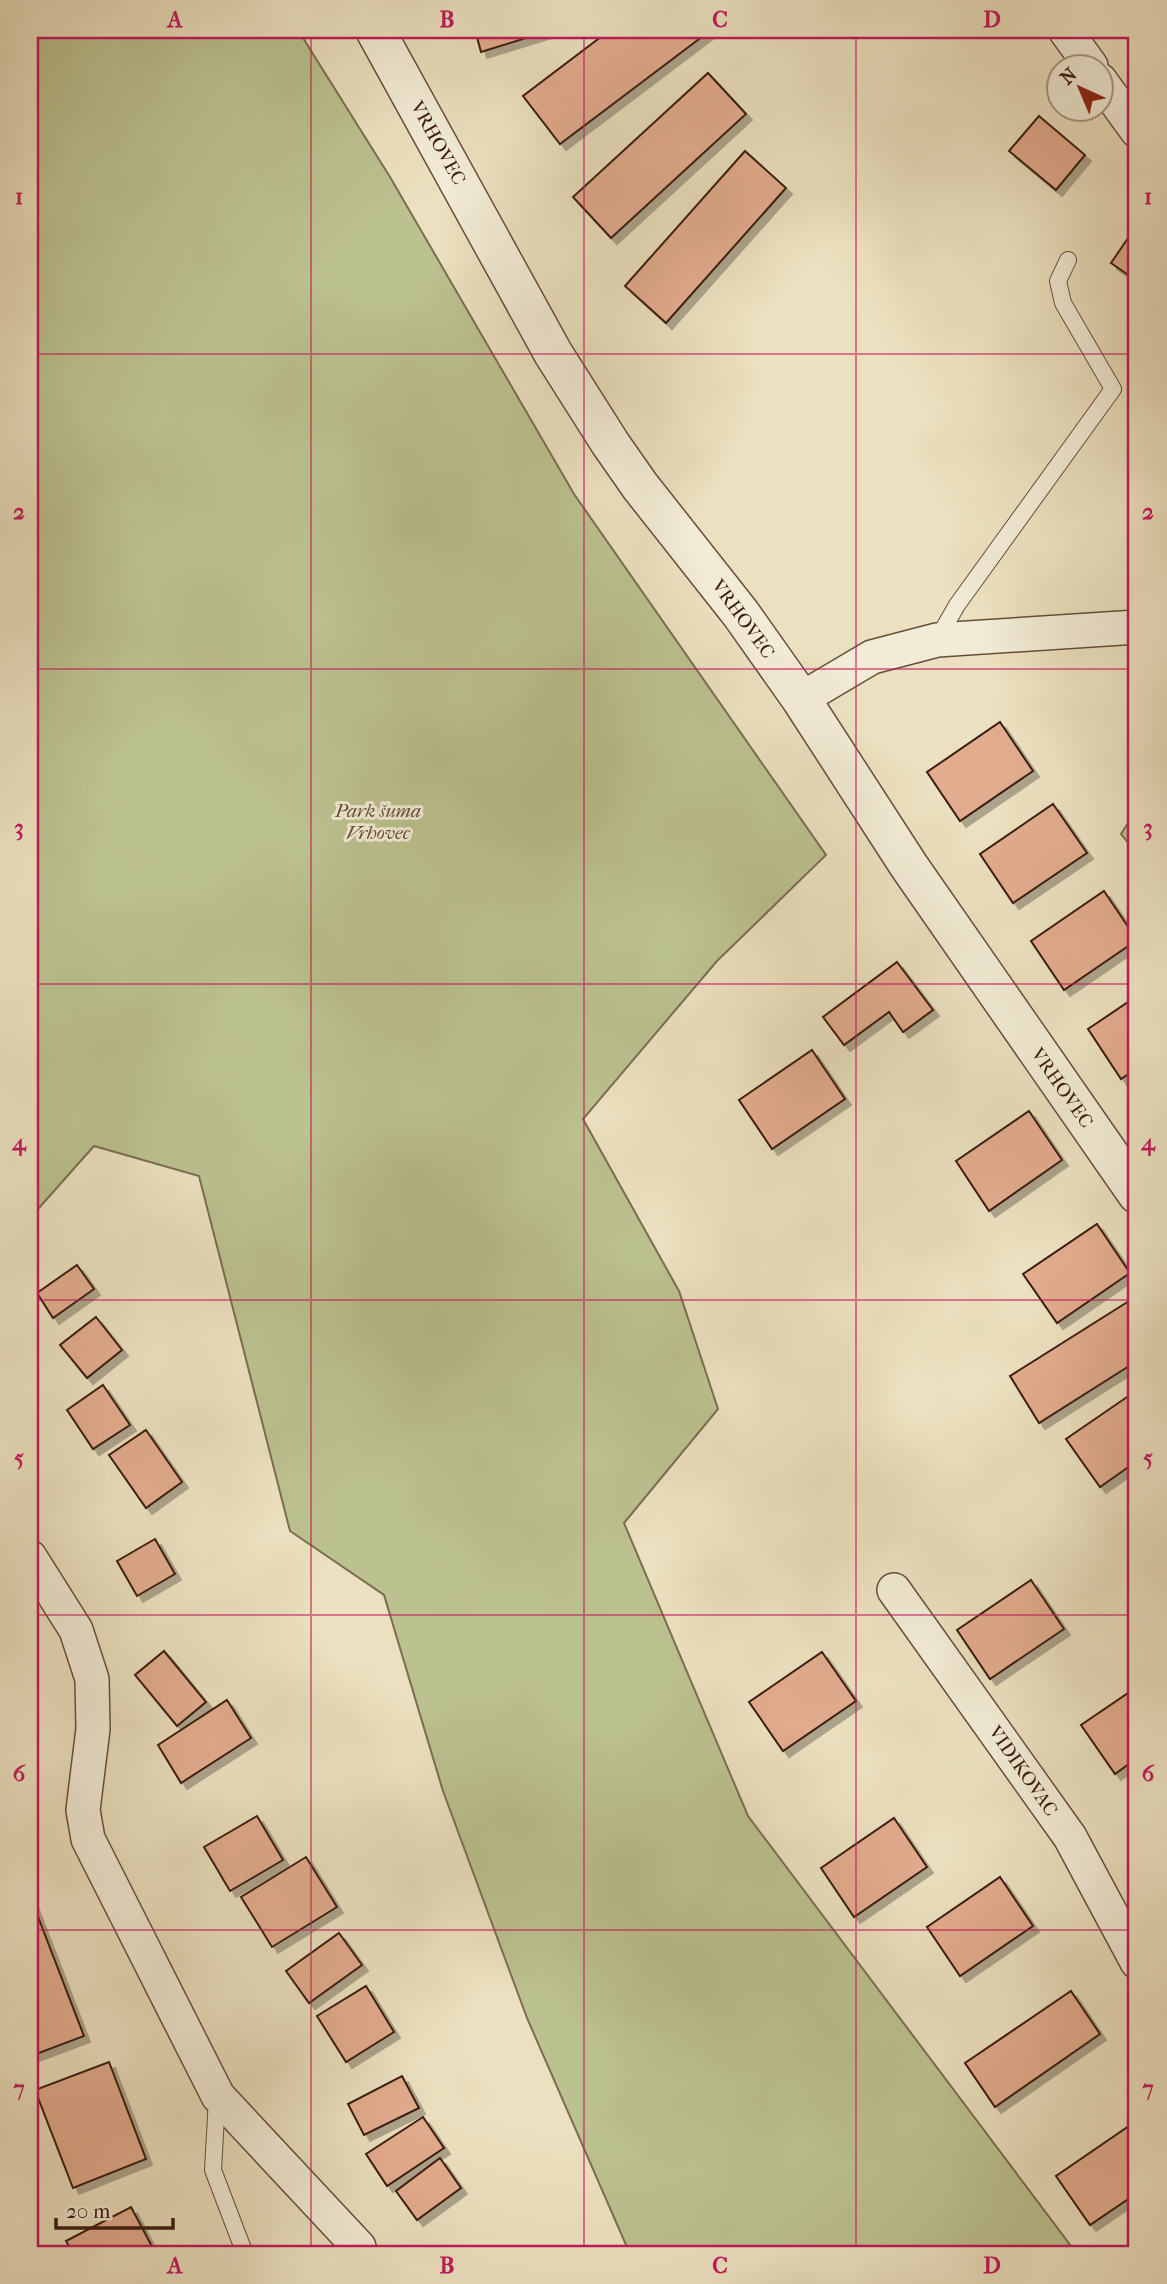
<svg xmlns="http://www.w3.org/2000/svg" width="1167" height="2284" font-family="'IM FELL French Canon',serif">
<defs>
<filter id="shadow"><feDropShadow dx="6" dy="6" stdDeviation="0" flood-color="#0004"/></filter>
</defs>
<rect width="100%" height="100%" fill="#ebe0bf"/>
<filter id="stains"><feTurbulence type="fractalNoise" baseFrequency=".00286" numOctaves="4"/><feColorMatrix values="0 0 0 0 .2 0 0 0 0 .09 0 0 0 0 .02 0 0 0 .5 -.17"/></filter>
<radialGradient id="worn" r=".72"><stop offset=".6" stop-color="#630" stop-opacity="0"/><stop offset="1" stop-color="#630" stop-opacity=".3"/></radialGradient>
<!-- green -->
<g fill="#bbc18f" stroke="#7b6e50" stroke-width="2">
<polygon points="30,30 298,30 390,177 574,494 826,855 717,961 583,1119 679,1291 718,1409 624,1523 748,1816 1077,2254 630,2254 527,2018 443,1791 384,1595 290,1531 199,1176 94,1146 30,1218"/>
<polygon points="1130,820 1137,820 1137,854 1121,834"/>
</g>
<!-- building -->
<g fill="#e2ac8e" stroke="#3b1c10" stroke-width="2" filter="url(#shadow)">
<polygon points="475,30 549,30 549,31 481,52"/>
<polygon points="610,30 711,30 560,144 523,96"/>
<polygon points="708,73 746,114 611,238 573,197"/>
<polygon points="1039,116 1085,155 1056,190 1009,151"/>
<polygon points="745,151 786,188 666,323 625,286"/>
<polygon points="1137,225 1137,281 1111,263"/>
<polygon points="1000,722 1033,771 960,821 927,772"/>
<polygon points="1053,804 1087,853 1013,903 980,854"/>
<polygon points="1104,891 1137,940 1064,990 1031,941"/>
<polygon points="897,962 933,1010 903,1032 889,1012 844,1045 823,1017"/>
<polygon points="1137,996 1137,1068 1121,1079 1088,1029"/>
<polygon points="812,1050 845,1099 772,1149 739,1100"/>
<polygon points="1029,1111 1062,1160 989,1211 956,1161"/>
<polygon points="1097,1224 1130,1273 1057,1323 1023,1274"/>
<polygon points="77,1265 94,1289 53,1318 37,1293"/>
<polygon points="1137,1296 1137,1361 1039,1423 1010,1376"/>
<polygon points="96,1317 122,1350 87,1378 60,1345"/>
<polygon points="103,1385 130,1425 93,1449 67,1410"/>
<polygon points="1127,1397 1137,1410 1137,1461 1100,1487 1066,1439"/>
<polygon points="146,1430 182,1482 146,1508 109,1455"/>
<polygon points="155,1539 175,1574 137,1596 117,1561"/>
<polygon points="1031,1580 1064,1629 990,1679 957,1630"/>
<polygon points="164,1651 206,1702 177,1726 135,1675"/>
<polygon points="822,1652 856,1701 783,1751 749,1702"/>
<polygon points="1137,1687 1137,1758 1115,1774 1081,1725"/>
<polygon points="227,1700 251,1738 181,1783 158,1745"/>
<polygon points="257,1816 283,1860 230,1891 204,1847"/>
<polygon points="894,1818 927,1867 854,1917 821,1868"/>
<polygon points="306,1857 337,1907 272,1947 241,1897"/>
<polygon points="1000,1877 1033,1926 960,1976 927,1927"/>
<polygon points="30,1896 84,2036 31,2056 30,2053"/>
<polygon points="339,1933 362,1965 309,2003 286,1971"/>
<polygon points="366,1986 394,2032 346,2062 317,2016"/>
<polygon points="1071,1991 1100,2034 995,2107 965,2063"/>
<polygon points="109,2062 146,2159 73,2188 35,2090"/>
<polygon points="402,2076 419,2108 364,2135 348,2104"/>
<polygon points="423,2117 444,2148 387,2186 366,2154"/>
<polygon points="1129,2126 1137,2138 1137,2193 1090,2225 1056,2176"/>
<polygon points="440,2158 461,2188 417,2220 396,2191"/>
<polygon points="131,2207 156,2254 73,2254 66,2241"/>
</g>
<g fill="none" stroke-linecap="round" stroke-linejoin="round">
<defs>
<g id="service">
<polyline points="937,640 957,605 1113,389 1063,303 1058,281 1068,260"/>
<polyline points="217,2098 213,2170 245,2254"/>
</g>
<g id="minor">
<polyline points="1065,30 1091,66"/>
<polyline points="1100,80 1137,131"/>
<polyline points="801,699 872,657 937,640 1137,627"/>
<polyline points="30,1557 76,1630 92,1679 93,1729 83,1810 88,1839 218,2096 359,2247"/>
<polyline points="894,1590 1070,1837 1137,1962"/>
</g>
<polyline id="tertiary" points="375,30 553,353 610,443 640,486 741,614 801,699 909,866 1137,1194"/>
</defs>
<!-- service casing -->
<use href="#service" stroke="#674d3c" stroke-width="18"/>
<!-- minor casing -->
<use href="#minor" stroke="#674d3c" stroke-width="36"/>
<!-- tertiary casing -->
<use href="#tertiary" stroke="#674d3c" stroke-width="41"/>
<!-- service -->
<use href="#service" stroke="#f2ebd5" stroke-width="16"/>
<!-- minor -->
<use href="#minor" stroke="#f2ebd5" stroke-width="33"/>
<!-- tertiary -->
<use href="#tertiary" stroke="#f2ebd5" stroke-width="38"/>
</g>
<!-- grid -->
<path fill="none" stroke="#c2185b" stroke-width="2" stroke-opacity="0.55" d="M311,30V2254M584,30V2254M856,30V2254M30,354H1137M30,669H1137M30,984H1137M30,1300H1137M30,1615H1137M30,1930H1137"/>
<g text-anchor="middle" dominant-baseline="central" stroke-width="6" stroke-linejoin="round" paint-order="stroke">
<!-- street labels -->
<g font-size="19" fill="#3b1c10" stroke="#f2ebd5">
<text transform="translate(438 143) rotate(61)">VRHOVEC</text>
<text transform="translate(743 619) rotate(54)">VRHOVEC</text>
<text transform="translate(1062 1088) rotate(55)">VRHOVEC</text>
<text transform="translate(1023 1771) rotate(55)">VIDIKOVAC</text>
</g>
<!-- park labels -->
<g font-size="19" font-style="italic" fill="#614e36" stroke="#f2ebd5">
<text x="378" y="811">Park šuma<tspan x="378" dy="22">Vrhovec</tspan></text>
</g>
</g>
<!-- margin -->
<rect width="1167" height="2284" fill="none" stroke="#ebe0bf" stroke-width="77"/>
<!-- north arrow -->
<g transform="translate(1080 88) rotate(316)"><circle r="33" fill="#f2ebd5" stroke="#a99886" stroke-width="2"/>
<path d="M0-5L12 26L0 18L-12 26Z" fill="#8f2418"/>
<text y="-10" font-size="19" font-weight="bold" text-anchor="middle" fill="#3b1c10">N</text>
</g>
<!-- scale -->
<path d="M56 2218v10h117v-10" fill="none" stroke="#3b1c10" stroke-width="3.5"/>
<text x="66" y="2218" font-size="21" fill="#3b1c10" stroke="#f2ebd5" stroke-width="5" paint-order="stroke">20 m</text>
<rect x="38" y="38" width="1090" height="2208" fill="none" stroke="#c2185b" stroke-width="2.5"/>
<g font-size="23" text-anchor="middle" font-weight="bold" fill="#c2185b">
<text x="175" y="27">A</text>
<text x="447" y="27">B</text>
<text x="720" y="27">C</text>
<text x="992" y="27">D</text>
<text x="19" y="204">1</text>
<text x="1148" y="204">1</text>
<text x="19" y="519">2</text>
<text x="1148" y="519">2</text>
<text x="19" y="835">3</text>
<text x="1148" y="835">3</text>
<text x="19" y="1150">4</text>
<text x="1148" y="1150">4</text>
<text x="19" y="1465">5</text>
<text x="1148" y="1465">5</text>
<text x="19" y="1781">6</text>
<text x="1148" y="1781">6</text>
<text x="19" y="2096">7</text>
<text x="1148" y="2096">7</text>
<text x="175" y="2273">A</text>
<text x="447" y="2273">B</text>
<text x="720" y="2273">C</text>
<text x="992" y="2273">D</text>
</g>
<rect width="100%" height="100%" filter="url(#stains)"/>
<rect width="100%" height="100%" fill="url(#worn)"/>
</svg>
